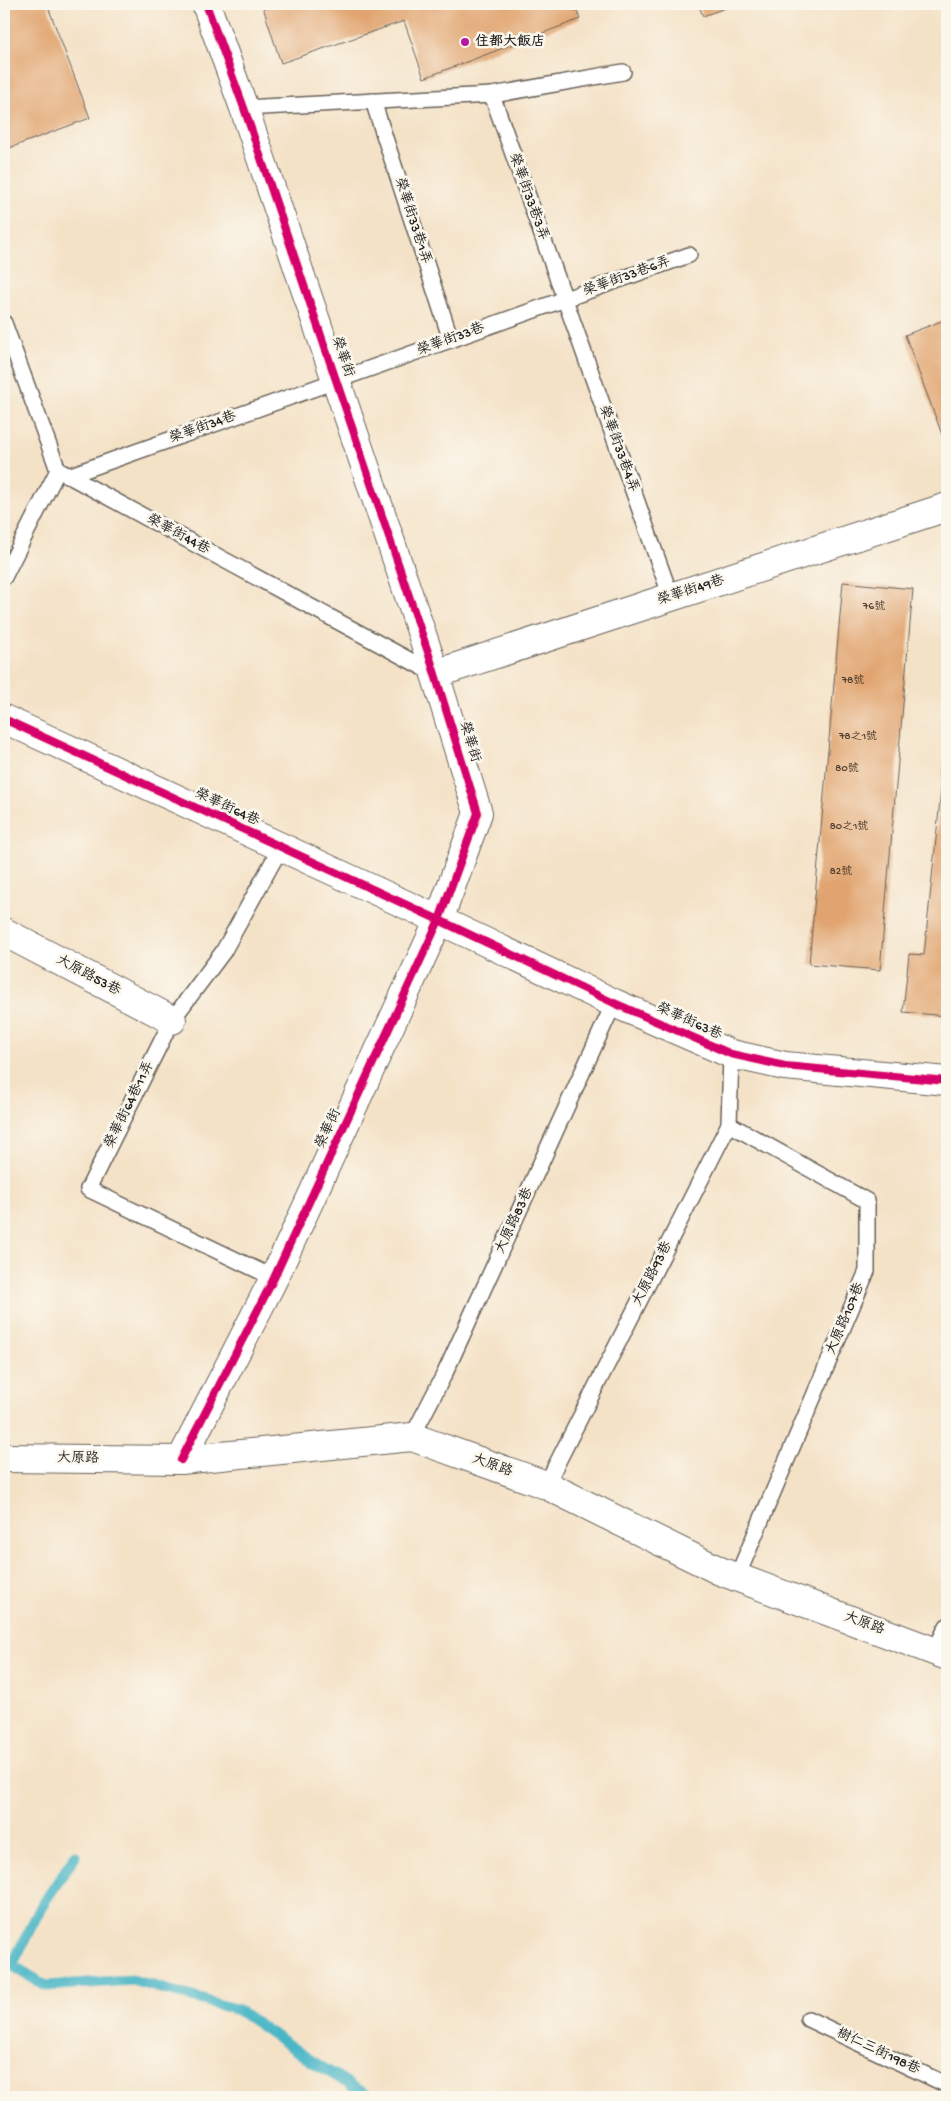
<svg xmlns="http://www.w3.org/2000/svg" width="951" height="2101" font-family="'Gochi Hand','LXGW WenKai TC',sans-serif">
<rect width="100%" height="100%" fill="#fbf7ec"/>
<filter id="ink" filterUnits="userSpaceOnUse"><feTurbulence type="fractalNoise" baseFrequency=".02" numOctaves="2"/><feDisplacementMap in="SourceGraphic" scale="10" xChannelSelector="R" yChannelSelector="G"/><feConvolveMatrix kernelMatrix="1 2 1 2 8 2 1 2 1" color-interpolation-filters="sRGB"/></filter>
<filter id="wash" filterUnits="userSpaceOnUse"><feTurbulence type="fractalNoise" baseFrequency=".0096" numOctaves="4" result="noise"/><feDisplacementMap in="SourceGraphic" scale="20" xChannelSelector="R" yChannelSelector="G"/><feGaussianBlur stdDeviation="1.12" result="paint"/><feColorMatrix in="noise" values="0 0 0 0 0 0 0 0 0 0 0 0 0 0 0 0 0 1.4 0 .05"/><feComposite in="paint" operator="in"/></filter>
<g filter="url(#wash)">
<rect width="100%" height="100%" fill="#f4e2c7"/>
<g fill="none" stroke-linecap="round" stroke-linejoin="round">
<!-- stream -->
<polyline stroke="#4ab6c6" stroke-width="11" points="75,1856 41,1907 12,1965 46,1986 132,1980 238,2010 310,2060 370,2097"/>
</g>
<g id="blocks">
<!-- building -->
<g fill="#e1a46f">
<polygon points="4,4 47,4 90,118 4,150"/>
<polygon points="262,4 574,4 580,19 424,78 404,21 281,63"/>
<polygon points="698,4 736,4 703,16"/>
<polygon points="947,319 947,448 905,335"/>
<polygon points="843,582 913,589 880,970 809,964"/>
<polygon points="946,742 947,742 947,1016 903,1012 909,954 924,955"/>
</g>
</g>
</g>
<g filter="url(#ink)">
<use href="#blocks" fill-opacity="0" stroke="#686158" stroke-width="1"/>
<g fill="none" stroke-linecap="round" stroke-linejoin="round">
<defs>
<g id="lane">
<polyline points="492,95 671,597"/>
<polyline points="373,101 451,340"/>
<polyline points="244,108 492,95 623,72"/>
<polyline points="4,323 58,470 435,674"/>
<polyline points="68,476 689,255"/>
<polyline points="4,577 58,470"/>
<polyline points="729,1124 867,1201 867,1271 737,1577"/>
<polyline points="274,1278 88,1189 172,1020 223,952 281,847"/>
<polyline points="412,1437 445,1373 614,1003"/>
<polyline points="546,1485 729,1124 731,1054"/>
<polyline points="935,1650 947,1626"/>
<polyline points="808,2019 947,2085"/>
</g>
<g id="street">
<polyline points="435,674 947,507"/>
<polyline points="4,719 439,920 614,1003 731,1054 785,1066 947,1081"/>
<polyline points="4,932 172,1020"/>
<polyline points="4,1458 181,1460 412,1437 546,1485 720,1571 947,1656"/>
<polyline points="181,1460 274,1278 439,920 478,813 429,655 244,108 206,4"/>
</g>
</defs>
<!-- lane casing -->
<use href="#lane" stroke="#686158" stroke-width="18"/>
<!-- street casing -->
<use href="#street" stroke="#686158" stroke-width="30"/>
<!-- lane -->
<use href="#lane" stroke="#fff" stroke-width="15"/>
<!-- street -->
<use href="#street" stroke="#fff" stroke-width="28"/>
<defs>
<g id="cycleway">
<polyline points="4,719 439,920 614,1003 731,1054 785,1066 947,1081"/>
<polyline points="181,1460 274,1278 439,920 478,813 429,655 244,108 206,4"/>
</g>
</defs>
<!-- cycleway casing -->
<use href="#cycleway" stroke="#fbf7ec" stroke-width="11"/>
<!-- cycleway -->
<use href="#cycleway" stroke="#d6006c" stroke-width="8"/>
</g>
</g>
<!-- markers -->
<circle fill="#b5179e" stroke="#fbf7ec" stroke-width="2" cx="465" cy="42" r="5"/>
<g text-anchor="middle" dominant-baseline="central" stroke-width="5" stroke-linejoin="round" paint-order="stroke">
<!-- number labels -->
<g font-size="11" fill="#4d3e31">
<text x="874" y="607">76號</text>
<text x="853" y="681">78號</text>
<text x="858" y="737">78之1號</text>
<text x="847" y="769">80號</text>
<text x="849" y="827">80之1號</text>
<text x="841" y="872">82號</text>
</g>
<!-- poi labels -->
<g font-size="14" font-weight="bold" fill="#1c1c1c" stroke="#fbf7ec" text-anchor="start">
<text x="475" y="42">住都大飯店</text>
</g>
<!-- street labels -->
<g font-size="14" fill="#1c1c1c" stroke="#fbf7ec">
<text transform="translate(528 197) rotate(70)">榮華街33巷3弄</text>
<text transform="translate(412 221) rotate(72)">榮華街33巷1弄</text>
<text transform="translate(627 277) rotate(-20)">榮華街33巷6弄</text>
<text transform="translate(451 340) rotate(-20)">榮華街33巷</text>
<text transform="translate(342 357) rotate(71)">榮華街</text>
<text transform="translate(203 428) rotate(-20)">榮華街34巷</text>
<text transform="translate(618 449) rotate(70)">榮華街33巷4弄</text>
<text transform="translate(178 535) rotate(28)">榮華街44巷</text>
<text transform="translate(691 591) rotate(-18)">榮華街49巷</text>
<text transform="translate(469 742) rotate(73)">榮華街</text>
<text transform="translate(227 808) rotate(25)">榮華街64巷</text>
<text transform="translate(88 976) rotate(28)">大原路53巷</text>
<text transform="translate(689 1022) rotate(24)">榮華街63巷</text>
<text transform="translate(130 1105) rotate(-64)">榮華街64巷11弄</text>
<text transform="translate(329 1129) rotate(-65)">榮華街</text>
<text transform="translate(515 1221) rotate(-65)">大原路83巷</text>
<text transform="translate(653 1274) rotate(-63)">大原路93巷</text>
<text transform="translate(846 1319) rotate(-67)">大原路107巷</text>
<text transform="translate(78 1459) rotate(1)">大原路</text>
<text transform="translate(492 1466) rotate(20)">大原路</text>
<text transform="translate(864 1624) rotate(20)">大原路</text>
<text transform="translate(878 2052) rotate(25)">樹仁三街198巷</text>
</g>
</g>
<!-- margin -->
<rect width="951" height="2101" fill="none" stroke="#fbf7ec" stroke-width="20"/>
</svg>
